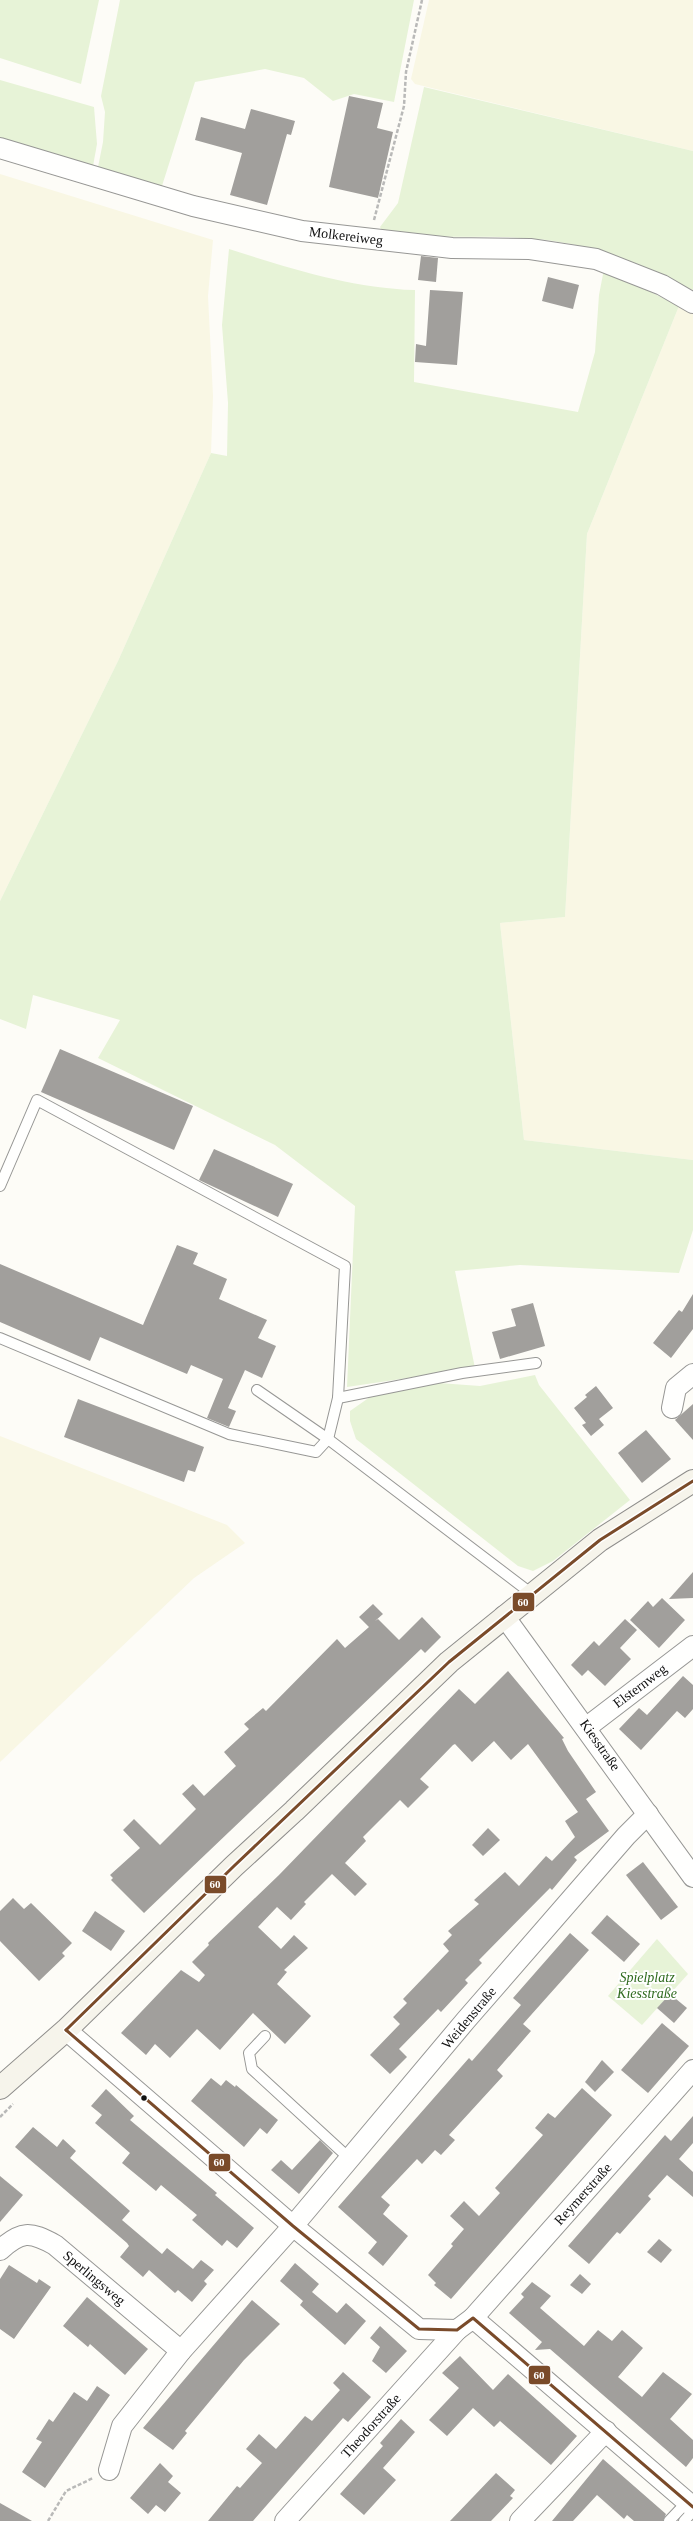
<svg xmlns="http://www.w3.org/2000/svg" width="693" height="2521" font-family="'Times New Roman',serif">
<rect width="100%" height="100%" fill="#fdfcf7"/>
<!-- farmland -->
<g fill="#f9f7e4">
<polygon points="429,0 693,0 693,151 415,84 411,79"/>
<polygon points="0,174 213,240 208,296 213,396 211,453 118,661 0,901"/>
<polygon points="679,306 693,314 693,1160 524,1140 500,923 565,917 587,534"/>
<polygon points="0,1436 227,1525 245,1543 194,1578 0,1762"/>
</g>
<!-- green -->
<g fill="#e7f3d7">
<polygon points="0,0 99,0 81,84 0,58"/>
<polygon points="120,0 414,0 394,102 354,94 333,101 304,78 265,69 195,82 161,189 98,167 103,142 105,112 101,96"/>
<polygon points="0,80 94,107 97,144 93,166 0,139"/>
<path d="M424,87L693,151V290C657,274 619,255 580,246C516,231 449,240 384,235L380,227L398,203Z"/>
<path d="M229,249C289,268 351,288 415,290L414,382L578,412L595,352L599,295L604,269L679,306L587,534L565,917L500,923L524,1140L693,1160V1230L679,1273L520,1265L455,1271L475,1368L347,1387L355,1206L275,1145L98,1058L120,1020L33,995L26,1029L0,1019V901L118,661L211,453L227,456L228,403L222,325Z"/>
<polygon points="535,1375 539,1385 630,1500 553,1561 533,1571 518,1566 356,1439 350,1421 350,1411 370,1397 439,1383 480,1386"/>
<polygon points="657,1939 688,1974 642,2025 608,1996"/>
</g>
<!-- building -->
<g fill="#a19f9c">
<polygon points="349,96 383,103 377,128 393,132 378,198 329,187"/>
<polygon points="251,109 295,121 291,135 287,134 267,205 230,195 242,153 195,140 201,117 245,129"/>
<polygon points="421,256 438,258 436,282 418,280"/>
<polygon points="548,277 579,285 573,309 542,301"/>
<polygon points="430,290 463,292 457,365 415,362 416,344 426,346"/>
<polygon points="60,1049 193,1106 174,1150 41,1092"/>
<polygon points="214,1149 293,1184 278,1217 199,1180"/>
<polygon points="177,1245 198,1253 193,1264 227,1279 219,1299 267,1320 258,1338 276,1346 262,1378 245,1370 228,1408 236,1411 229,1427 207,1418 223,1379 191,1365 187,1374 100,1337 90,1361 0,1322 0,1264 143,1325"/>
<polygon points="693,1294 693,1329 671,1358 653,1343 679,1310 682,1312"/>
<polygon points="533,1303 545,1346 500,1359 492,1332 516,1326 511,1309"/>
<polygon points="596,1386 613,1408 599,1419 604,1425 591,1436 582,1425 586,1423 574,1408 587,1397 585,1395"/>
<polygon points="78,1399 204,1447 195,1472 188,1470 184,1482 64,1437"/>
<polygon points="693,1404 693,1440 675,1420"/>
<polygon points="646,1430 671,1459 642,1483 618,1453"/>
<polygon points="693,1572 693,1598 669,1599"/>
<polygon points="662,1598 685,1620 659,1648 630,1620 648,1601 653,1607"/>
<polygon points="373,1604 383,1614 375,1621 378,1619 399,1640 422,1617 441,1637 425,1653 421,1649 144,1913 111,1880 113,1878 110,1875 140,1848 123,1830 134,1819 160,1845 196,1809 182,1794 193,1784 204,1796 236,1766 224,1752 249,1729 244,1724 263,1708 266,1711 337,1639 345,1648 369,1627 359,1617"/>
<polygon points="625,1619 637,1630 620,1648 631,1659 605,1686 588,1670 582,1676 571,1665 594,1641 599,1646"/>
<polygon points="508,1671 564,1738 562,1739 568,1751 596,1792 586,1799 609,1831 574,1857 577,1860 552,1890 550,1888 479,1960 482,1963 465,1980 468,1983 441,2012 438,2009 399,2049 407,2057 390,2074 370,2055 400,2024 393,2017 407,2003 403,1999 449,1951 443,1944 452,1935 448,1931 479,1904 474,1900 505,1872 519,1886 546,1856 552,1861 575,1837 565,1821 578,1812 528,1744 511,1760 494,1741 472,1762 455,1744 453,1745 420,1779 429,1787 408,1808 400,1800 363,1837 366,1841 345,1863 367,1884 355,1896 332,1874 304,1902 306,1904 291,1920 277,1907 258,1927 281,1949 294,1935 308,1948 284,1970 287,1972 277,1984 311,2016 285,2044 253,2013 220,2050 197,2029 170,2058 155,2044 146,2055 121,2033 181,1970 199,1982 205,1975 192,1962 209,1945 208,1943 279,1875 459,1689 475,1704"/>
<polygon points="683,1676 693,1685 693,1709 685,1718 677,1711 641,1750 619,1729 639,1708 647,1715"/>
<polygon points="488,1828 500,1840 483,1856 472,1845"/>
<polygon points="643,1862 678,1907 661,1920 626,1875"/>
<polygon points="13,1898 24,1909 31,1903 72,1943 62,1953 65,1956 39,1981 0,1941 0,1911"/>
<polygon points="95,1911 125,1931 111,1951 82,1931"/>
<polygon points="607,1915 640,1944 624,1962 591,1933"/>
<polygon points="570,1933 589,1950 523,2024 531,2031 497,2070 503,2076 449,2135 455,2140 441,2155 435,2150 422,2164 417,2159 381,2197 390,2205 383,2214 408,2236 383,2266 368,2253 377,2242 338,2207 469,2058 472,2061 521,2005 513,1998"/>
<polygon points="670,1994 687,2008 674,2023 657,2008"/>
<polygon points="662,2023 689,2046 648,2093 621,2070"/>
<polygon points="602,2060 614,2072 595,2092 585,2082"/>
<polygon points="211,2078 221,2086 226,2080 235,2087 236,2085 278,2120 267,2134 260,2128 244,2147 191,2101"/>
<polygon points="582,2088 612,2115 451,2299 434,2285 436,2283 428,2275 453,2246 451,2244 464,2229 450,2216 464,2201 479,2216 500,2193 495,2188 543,2135 535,2128 548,2113 555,2118"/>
<polygon points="106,2089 134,2116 130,2120 217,2193 215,2195 254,2228 237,2248 227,2240 222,2246 192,2220 197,2215 161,2185 156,2191 122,2163 130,2153 95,2123 102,2115 91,2106"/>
<polygon points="693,2116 693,2143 679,2159 693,2172 693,2197 667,2175 648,2196 651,2199 620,2234 617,2232 589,2264 568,2246 665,2135 671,2141"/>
<polygon points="33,2127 57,2147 63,2139 76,2151 70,2158 130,2211 122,2220 162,2254 167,2248 193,2269 201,2260 214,2270 204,2281 207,2284 192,2302 178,2290 175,2293 149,2270 143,2277 120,2257 129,2246 127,2243 15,2147"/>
<polygon points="320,2140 333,2153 299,2194 271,2170 281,2160 292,2170"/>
<polygon points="0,2176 23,2195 0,2222"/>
<polygon points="659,2239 672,2250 661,2263 647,2252"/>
<polygon points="295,2263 319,2284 312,2292 337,2313 346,2303 366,2321 345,2345 311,2315 300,2305 303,2301 280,2281"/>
<polygon points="9,2265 37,2283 39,2279 51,2287 14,2339 0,2329 0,2279"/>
<polygon points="580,2274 591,2284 582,2294 570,2285"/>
<polygon points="532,2282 551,2296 540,2308 584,2346 598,2330 612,2341 622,2330 643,2348 618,2377 642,2397 663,2372 692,2394 670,2419 693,2440 693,2458 686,2467 550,2349 535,2350 542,2342 509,2313 524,2297 521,2294"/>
<polygon points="87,2297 148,2349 125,2375 90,2344 88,2347 63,2326"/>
<polygon points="252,2300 280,2324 244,2360 185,2431 187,2433 173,2450 143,2428"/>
<polygon points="380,2326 407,2351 386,2373 372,2361 380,2347 370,2338"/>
<polygon points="460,2356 493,2390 508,2374 577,2436 551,2465 500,2421 494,2427 473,2408 447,2436 429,2420 459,2388 442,2373"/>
<polygon points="343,2372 371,2397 348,2422 343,2418 253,2521 208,2521 237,2486 240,2488 262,2463 246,2449 259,2434 276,2449 305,2416 312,2421 340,2390 333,2383"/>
<polygon points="97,2386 110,2395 45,2488 22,2472 42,2442 36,2439 49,2419 53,2422 74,2392 87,2401"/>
<polygon points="401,2419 415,2432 383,2468 396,2480 364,2515 340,2494 383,2446 380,2443"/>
<polygon points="603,2459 666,2514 663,2521 634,2521 627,2515 624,2519 597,2495 573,2521 552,2521"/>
<polygon points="160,2463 173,2476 168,2482 181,2493 165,2512 156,2505 148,2514 130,2498"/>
<polygon points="496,2473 515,2490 510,2496 513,2498 491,2521 450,2521"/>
<polygon points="0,2503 32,2521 0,2521"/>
</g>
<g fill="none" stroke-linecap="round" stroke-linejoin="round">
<defs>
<g id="service">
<polyline points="0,1186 37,1100 345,1266 338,1398"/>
<polyline points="0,1338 229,1434 316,1452 328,1439 338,1398 462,1373 536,1363"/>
<polyline points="257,1390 328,1439 532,1594"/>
<polyline points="265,2036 249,2053 252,2069 350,2159"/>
<polyline points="669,2521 687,2502"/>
<polyline points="684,2521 693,2511"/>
</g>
<g id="minor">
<polyline points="0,148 193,206 302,231 452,248 530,249 596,259 662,285 693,303"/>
<polyline points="672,1408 676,1388 693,1374"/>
<polyline points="504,1616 693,1877"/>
<polyline points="587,1727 693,1646"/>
<polyline points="66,2030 293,2226 419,2329 457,2330 473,2318 693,2507"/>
<path d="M0,2250C21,2231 30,2231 55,2245L181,2351"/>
<polyline points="473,2318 693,2070"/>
<polyline points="109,2470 122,2426 181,2351 293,2226 466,2020 626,1836 648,1814"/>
<polyline points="285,2521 457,2330"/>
<polyline points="520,2521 606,2431"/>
</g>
<polyline id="secondary" points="0,2088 66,2030 234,1866 294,1811 449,1662 600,1540 693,1481"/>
</defs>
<!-- service casing -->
<use href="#service" stroke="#979795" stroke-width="12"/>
<!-- minor casing -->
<use href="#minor" stroke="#979795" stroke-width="22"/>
<!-- secondary casing -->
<use href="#secondary" stroke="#8e8d8b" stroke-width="24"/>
<!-- path -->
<g stroke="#b9b9b8" stroke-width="2.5" stroke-dasharray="4 2" stroke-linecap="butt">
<polyline points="374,220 404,106 406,72 422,0"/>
<polyline points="0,2117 13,2104"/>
<polyline points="48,2521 66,2491 93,2478"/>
</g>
<!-- service -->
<use href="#service" stroke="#fffffe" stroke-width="10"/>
<!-- minor -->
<use href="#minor" stroke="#fffffe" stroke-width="20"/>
<!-- secondary -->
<use href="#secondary" stroke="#f6f4eb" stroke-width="22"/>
<defs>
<g id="bus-1">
<polyline points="66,2030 234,1866 449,1662 600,1540 693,1481"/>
<polyline points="66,2030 293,2226 419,2329 457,2330 473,2318 693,2507"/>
</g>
</defs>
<!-- bus-1 casing -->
<use href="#bus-1" stroke="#fff" stroke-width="6"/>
<!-- bus-1 -->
<use href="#bus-1" stroke="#7a4b2a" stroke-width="3"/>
</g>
<!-- markers -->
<circle fill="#111" stroke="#fff" stroke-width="1.5" cx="144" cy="2098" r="3.5"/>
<g text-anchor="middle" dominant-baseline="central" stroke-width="4" stroke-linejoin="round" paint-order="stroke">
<!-- street labels -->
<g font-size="14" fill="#111" stroke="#fff">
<text transform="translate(346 236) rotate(7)">Molkereiweg</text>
<text transform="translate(640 1686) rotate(-37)">Elsternweg</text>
<text transform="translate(600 1745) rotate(55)">Kiesstraße</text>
<text transform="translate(469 2018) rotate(-50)">Weidenstraße</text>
<text transform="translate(583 2194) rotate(-48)">Reymerstraße</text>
<text transform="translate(94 2278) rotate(40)">Sperlingsweg</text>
<text transform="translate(371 2426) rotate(-48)">Theodorstraße</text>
</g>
<!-- park labels -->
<g font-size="14" font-style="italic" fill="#2f6b1f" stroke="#fff">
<text x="647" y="1977">Spielplatz<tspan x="647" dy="16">Kiesstraße</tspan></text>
</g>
</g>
<g stroke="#fff" stroke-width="1.5">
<rect x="512" y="1592" width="23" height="20" rx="4" fill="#7a4b2a"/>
<rect x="204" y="1875" width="23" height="19" rx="4" fill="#7a4b2a"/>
<rect x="208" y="2153" width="23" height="19" rx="4" fill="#7a4b2a"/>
<rect x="528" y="2365" width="23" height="20" rx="4" fill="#7a4b2a"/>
</g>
<g font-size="11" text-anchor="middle" font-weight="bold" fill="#fff">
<text x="523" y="1606">60</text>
<text x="215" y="1888">60</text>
<text x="219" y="2166">60</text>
<text x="539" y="2379">60</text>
</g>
</svg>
